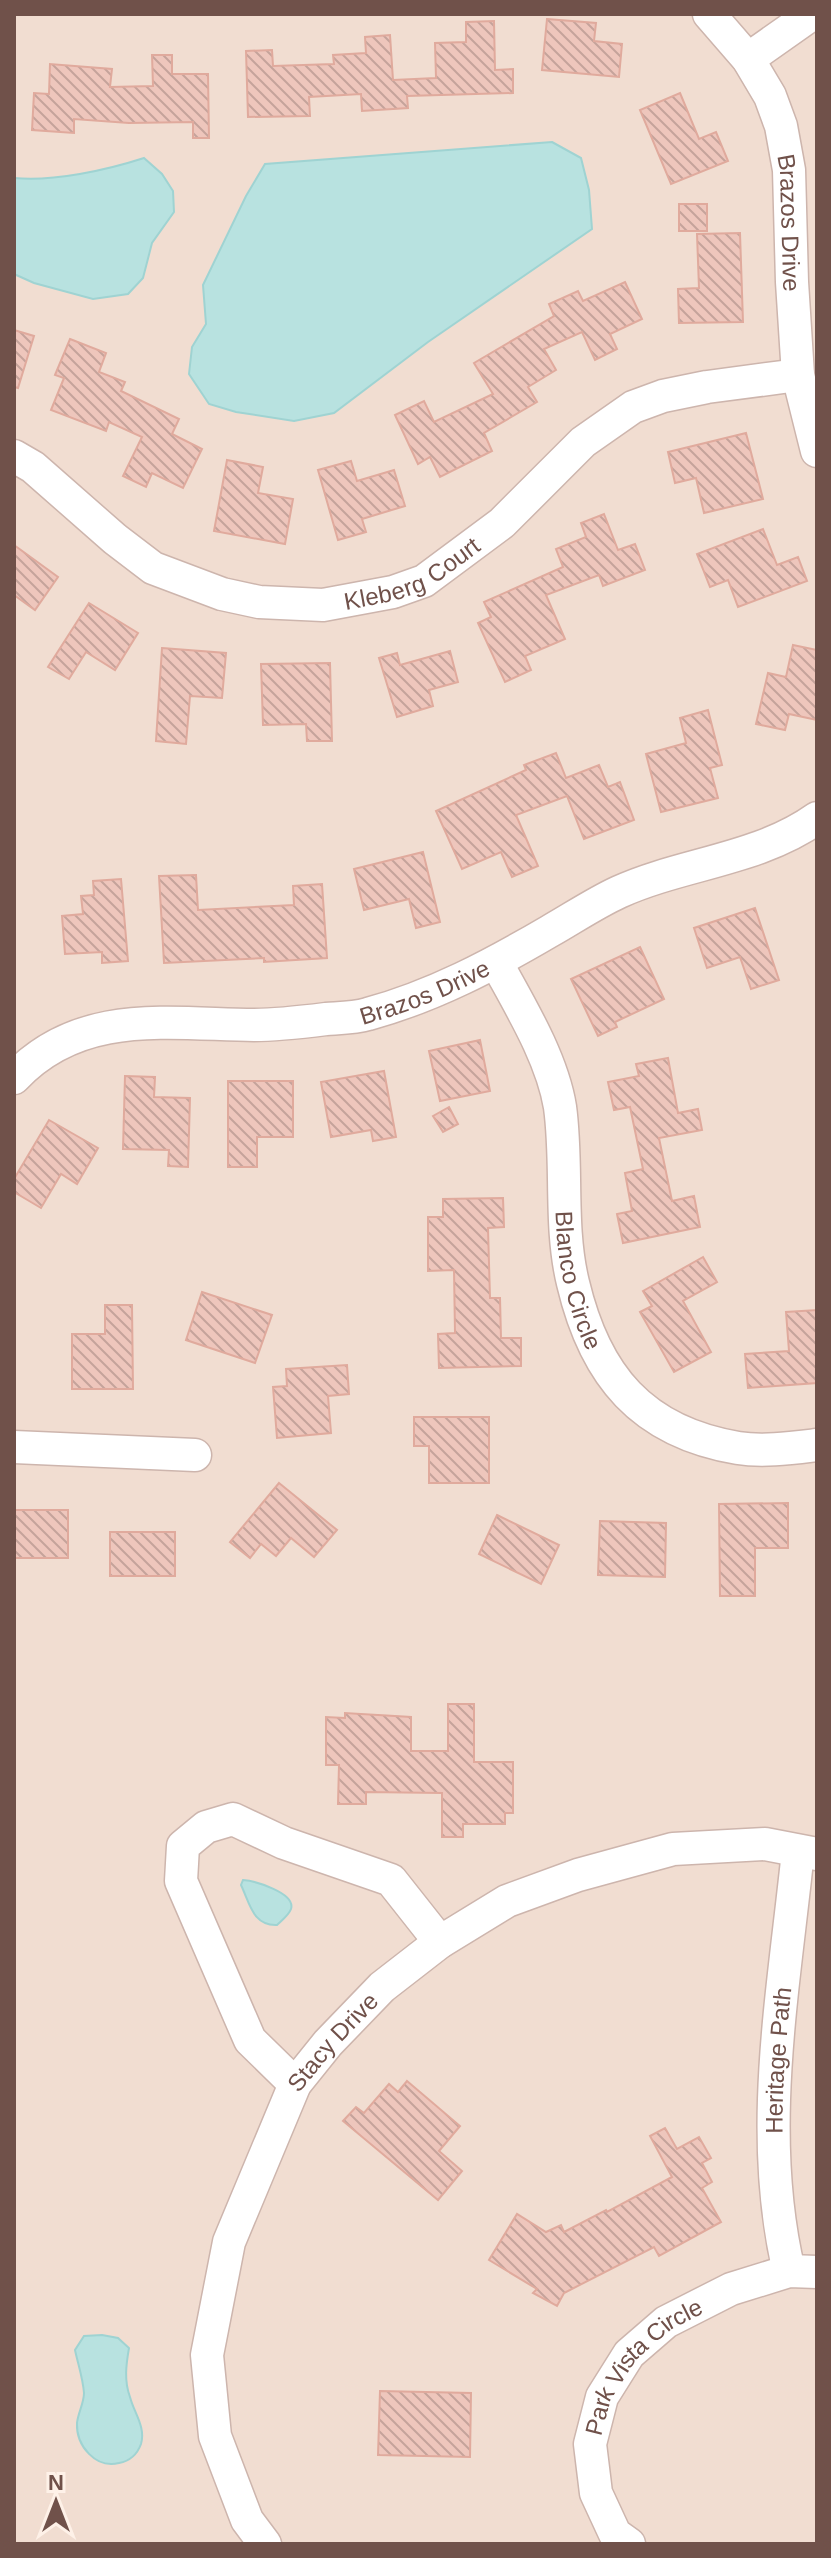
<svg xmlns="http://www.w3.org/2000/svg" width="831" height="2558" font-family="Arial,sans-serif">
<defs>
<pattern id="building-back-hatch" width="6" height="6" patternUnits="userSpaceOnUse" patternTransform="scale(2)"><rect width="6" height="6" fill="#eec6bc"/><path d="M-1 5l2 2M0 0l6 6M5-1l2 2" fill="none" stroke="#c5a39b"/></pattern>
</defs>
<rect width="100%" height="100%" fill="#faece2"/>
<!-- residential -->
<rect fill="#f1ddd1" x="14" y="14" width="803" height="2530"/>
<!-- water -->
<g fill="#b8e2e0" stroke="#9fd3d2" stroke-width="2">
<polygon points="552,142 581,158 589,190 592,229 428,342 334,413 294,421 236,412 209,404 189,374 192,347 206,324 203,285 246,196 265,164"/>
<path d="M144,158L162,174L173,191L174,212L152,243L143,278L128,294L93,299L34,283L14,274V178C53,182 107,170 144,158Z"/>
<path d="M243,1880C255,1881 296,1893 291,1909C289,1915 281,1921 277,1925C253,1926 250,1904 241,1885Z"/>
<path d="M102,2335L118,2338L129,2348C126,2365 124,2381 130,2397C134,2413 146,2427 141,2444C137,2455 130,2461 119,2463C96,2469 76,2446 77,2423C78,2413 84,2403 84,2393C83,2379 78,2364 75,2350L84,2336Z"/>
</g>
<!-- building -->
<g fill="url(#building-back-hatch)" stroke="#e0aa9d" stroke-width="2">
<polygon points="547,19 596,23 594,41 622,44 619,77 542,70"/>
<polygon points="494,21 495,70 513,69 513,93 407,96 408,108 362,111 361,94 309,97 310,116 248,117 246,51 272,50 273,66 334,64 333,55 366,53 365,37 390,35 393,80 436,78 435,43 466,42 466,22"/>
<polygon points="152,55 172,55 172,74 208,74 209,138 193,138 193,122 129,123 74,119 74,133 32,130 34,93 49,94 50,64 112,69 110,87 153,86"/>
<polygon points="680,93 699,139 716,132 728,161 671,184 640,110"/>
<rect x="679" y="204" width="28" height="27"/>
<polygon points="740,233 743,322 679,323 678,289 699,288 697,234"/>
<polygon points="625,282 642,319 610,334 617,349 595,360 582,332 544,349 556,370 528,387 537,402 484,433 492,451 440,477 430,457 418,464 395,415 424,401 434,422 493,394 474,363 554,316 549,304 578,291 583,301"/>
<polygon points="14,330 34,336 18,388 14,387"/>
<polygon points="70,339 106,353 99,372 125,382 121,391 179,419 172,434 202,449 183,488 152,473 146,487 123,476 142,437 109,422 106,431 51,410 64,378 55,375"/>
<polygon points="746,433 763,499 704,513 696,478 675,483 668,452"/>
<polygon points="227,460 263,467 258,493 293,499 285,544 214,531"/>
<polygon points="351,461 357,481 394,470 405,506 362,519 366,532 338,540 318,470"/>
<polygon points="604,514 618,550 635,544 645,570 603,586 599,575 546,595 565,639 525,656 531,670 505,682 478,623 491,617 484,602 563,567 556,549 586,537 581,523"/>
<polygon points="763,529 777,565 798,557 807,581 738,607 728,580 710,587 697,554"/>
<polygon points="14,545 58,577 35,610 14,595"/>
<polygon points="89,603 138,633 115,670 86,652 69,679 48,667"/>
<polygon points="793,645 817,650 817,720 789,714 785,730 756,724 768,673 786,677"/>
<polygon points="162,648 226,653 222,698 190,696 186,744 156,741"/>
<polygon points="450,651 458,682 429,690 433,706 397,717 379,658 397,653 400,665"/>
<polygon points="330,663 332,741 307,741 306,724 263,725 261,664"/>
<polygon points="708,710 722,765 710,768 718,798 661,812 646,754 686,743 680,718"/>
<polygon points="556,753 566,778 599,765 608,787 620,782 634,820 584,839 567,796 516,815 538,866 512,877 501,852 462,869 436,811 526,770 524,765"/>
<polygon points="423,852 440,922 416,928 409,899 364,910 354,869"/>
<polygon points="196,875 198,910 294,905 293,886 322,884 327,958 264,962 264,958 164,963 159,876"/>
<polygon points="121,879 128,961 102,963 102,952 65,954 62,916 83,914 81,896 94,895 93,881"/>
<polygon points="755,908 779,980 751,989 740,957 707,968 694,928"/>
<polygon points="640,947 664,999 615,1022 617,1027 598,1036 571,979"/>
<polygon points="480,1040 490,1091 440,1101 429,1051"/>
<polygon points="668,1058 678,1113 698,1109 702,1130 659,1138 672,1201 694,1196 700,1227 623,1243 617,1214 632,1211 625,1173 643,1169 630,1107 614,1110 608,1082 639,1076 636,1064"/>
<polygon points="384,1071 396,1137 373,1141 371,1130 331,1137 321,1082"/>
<polygon points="125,1076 155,1077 154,1097 190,1098 188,1167 168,1166 169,1150 123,1149"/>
<polygon points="228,1081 293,1081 293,1137 257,1137 257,1167 228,1167"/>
<polygon points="449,1107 458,1124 443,1132 433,1116"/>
<polygon points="49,1120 98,1148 77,1184 61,1174 41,1208 14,1192 14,1179"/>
<polygon points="503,1198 504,1227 488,1228 490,1298 500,1298 501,1338 521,1338 521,1366 439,1368 438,1334 455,1333 454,1270 428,1271 428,1217 443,1217 443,1199"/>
<polygon points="703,1257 717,1282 683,1301 711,1352 674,1372 640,1312 652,1306 643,1291"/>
<polygon points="202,1292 272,1315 255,1363 186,1340"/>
<polygon points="105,1305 132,1305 133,1389 72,1389 72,1334 105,1334"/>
<polygon points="817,1310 817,1383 748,1388 745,1354 789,1351 786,1312"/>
<polygon points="347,1365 349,1394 328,1396 331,1433 277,1438 273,1387 287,1386 286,1369"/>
<polygon points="414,1417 489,1417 489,1483 429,1483 429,1446 414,1446"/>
<polygon points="279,1483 337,1530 314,1557 291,1538 276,1556 261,1544 250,1558 230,1542"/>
<polygon points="788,1503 788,1548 755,1548 755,1596 720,1596 719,1504"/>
<rect x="14" y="1510" width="54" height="48"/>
<polygon points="497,1515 559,1545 541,1584 479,1554"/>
<polygon points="600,1521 666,1523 665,1577 598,1575"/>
<rect x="110" y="1532" width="65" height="44"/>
<polygon points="448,1704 474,1704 474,1762 513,1762 513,1813 505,1813 505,1824 463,1824 463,1837 442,1837 442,1793 366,1792 366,1804 338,1804 339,1765 326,1765 326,1717 345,1718 345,1713 411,1717 411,1751 448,1751"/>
<polygon points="407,2081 460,2126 439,2151 462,2171 438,2200 343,2121 356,2107 364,2113 389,2084 398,2092"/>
<polygon points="665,2128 677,2149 699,2137 711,2158 702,2163 712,2182 702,2188 721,2222 659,2256 654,2247 564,2293 557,2306 533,2293 537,2289 489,2260 517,2214 546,2232 561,2225 564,2232 606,2210 607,2212 672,2177 650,2136"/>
<polygon points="380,2391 471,2393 470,2457 378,2455"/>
</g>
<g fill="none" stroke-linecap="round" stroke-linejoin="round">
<defs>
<g id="minor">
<path id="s1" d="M709,14L748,59L770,96L781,126L789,170L792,282L798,375L817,451"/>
<polyline points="748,59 812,14"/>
<path id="s2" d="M14,456L33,467L115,539L153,568L222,594L259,602L323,605L393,592L424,581L502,523L583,442L633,407L663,396L707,387L798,375"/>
<path id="s3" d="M496,962C520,1006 552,1058 560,1107C568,1165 559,1226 573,1283C595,1376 642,1432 738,1448C763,1452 792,1448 817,1445"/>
<path id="s4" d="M14,1078C80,1008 167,1024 254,1025C278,1025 302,1022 326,1019C340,1018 355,1018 368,1014C434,996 492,965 550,931C573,918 595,903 619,892C683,863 758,860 817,818"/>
<polyline points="14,1447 195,1455"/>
<polyline points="295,2084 250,2040 181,1881 183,1846 206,1827 233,1819 284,1843 391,1880 440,1942"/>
<path id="s5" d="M789,2271C756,2133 784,1989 798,1851"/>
<path id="s6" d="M265,2544L247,2520L215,2436L207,2355L229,2242L295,2084L328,2043L382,1987L440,1942L507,1901L578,1875L673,1849L765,1844L817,1854"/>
<path id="s7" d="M629,2544L615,2534L596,2493L590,2444L602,2397L629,2354L666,2322L731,2289L789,2271L817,2272"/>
</g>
</defs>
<!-- minor casing -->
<use href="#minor" stroke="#cdb5ad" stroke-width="35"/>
<!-- minor -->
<use href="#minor" stroke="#fff" stroke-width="32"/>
</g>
<g text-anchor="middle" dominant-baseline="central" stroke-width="8" stroke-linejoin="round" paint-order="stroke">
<!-- street labels -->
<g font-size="24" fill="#70514a" stroke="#fef1e8">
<text stroke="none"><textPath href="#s1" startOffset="232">Brazos Drive</textPath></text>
<text stroke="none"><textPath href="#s2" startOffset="450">Kleberg Court</textPath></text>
<text stroke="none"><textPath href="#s4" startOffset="430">Brazos Drive</textPath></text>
<text stroke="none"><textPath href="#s3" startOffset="334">Blanco Circle</textPath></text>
<text stroke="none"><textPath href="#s6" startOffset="544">Stacy Drive</textPath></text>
<text stroke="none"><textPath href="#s5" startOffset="212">Heritage Path</textPath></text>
<text stroke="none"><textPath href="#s7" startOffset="210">Park Vista Circle</textPath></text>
</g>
</g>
<!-- border -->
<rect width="831" height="2558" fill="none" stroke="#70514a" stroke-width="32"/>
<!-- north arrow -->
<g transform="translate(56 2502)" stroke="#fef1e8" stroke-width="6" paint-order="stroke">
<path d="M0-6L14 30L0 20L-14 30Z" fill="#70514a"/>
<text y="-12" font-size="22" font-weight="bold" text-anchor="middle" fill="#70514a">N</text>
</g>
</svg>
